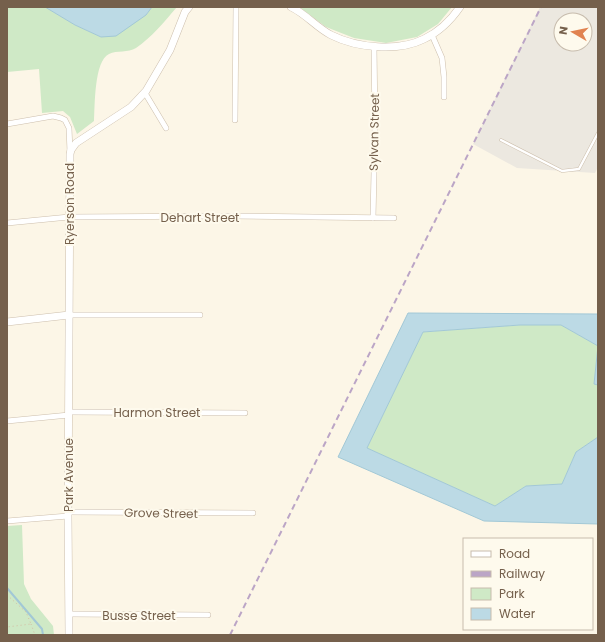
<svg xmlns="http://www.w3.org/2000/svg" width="605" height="642" font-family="Poppins,sans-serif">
<rect width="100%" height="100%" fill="#fcf6e7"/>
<!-- industrial -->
<path fill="#ece8e0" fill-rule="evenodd" d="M540,7H598V167L595,173L517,168L473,144ZM561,20H585V44H561Z"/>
<!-- green -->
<g fill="#cfe9c6">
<path d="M7,7H45L75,25L101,37L146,15L152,7H177C164,22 152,37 136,48C128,53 117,50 109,54C94,61 95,106 94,121L77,134L70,117L63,111L42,113L39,69L7,72Z"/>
<polygon points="299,7 452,7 438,24 417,37 386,43 354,38 326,27"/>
<polygon points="520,325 561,325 598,346 594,384 598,385 598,437 576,452 562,484 526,486 495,506 367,448 423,332"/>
<polygon points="22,525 24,584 31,599 53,626 54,635 7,635 7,526"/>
</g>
<!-- water -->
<g fill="#bcdae5" stroke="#a2c8d6">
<polygon points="45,7 152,7 146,15 116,36 101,37 75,25"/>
<polygon points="408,313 598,314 598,385 594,384 598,346 561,325 520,325 423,332 367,448 495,506 526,486 562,484 576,452 598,437 598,524 484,521 338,457"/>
</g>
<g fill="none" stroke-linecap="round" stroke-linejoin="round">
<!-- stream -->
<polyline stroke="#a2c8d6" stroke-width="2" points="7,588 42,629 43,635"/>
<defs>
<polyline id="service" points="501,140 562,171 579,169 598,133"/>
<g id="minor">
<polyline points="432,35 442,58 444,77 444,97"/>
<polyline points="145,93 166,128"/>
<polyline points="235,120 236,7"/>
<polyline points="7,124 53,116 61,118 65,120 69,128 70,152"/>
<polyline points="373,218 375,127 374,46"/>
<polyline points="7,223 69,217 231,216 394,218"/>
<polyline points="69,315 200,315"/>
<polyline points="69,412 245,413"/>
<polyline points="7,421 69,415"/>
<polyline points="68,512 253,513"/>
<polyline points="7,521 68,516"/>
<polyline points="69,614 208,615"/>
</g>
<g id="tertiary">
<path d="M291,7C306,14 317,28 331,35C357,48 398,52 424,39C439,32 451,20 460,7"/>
<polyline points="7,322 69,315"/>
<polyline points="69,635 68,516 70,154 71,150 76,143 131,107 146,91 170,50 185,12 189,7"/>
</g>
</defs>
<!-- service casing -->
<use href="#service" stroke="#cdbfad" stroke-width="3.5"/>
<!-- minor casing -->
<use href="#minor" stroke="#cdbfad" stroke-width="6"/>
<!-- tertiary casing -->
<use href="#tertiary" stroke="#cdbfad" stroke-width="8"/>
<!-- path -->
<g stroke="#d5bda2" stroke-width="1" stroke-dasharray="1 3" stroke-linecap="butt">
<polyline points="7,595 26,612 31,624 7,627"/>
<polyline points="31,624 35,635"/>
</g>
<!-- service -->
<use href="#service" stroke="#fff" stroke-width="2.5"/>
<!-- minor -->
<use href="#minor" stroke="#fff" stroke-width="5"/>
<!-- tertiary -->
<use href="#tertiary" stroke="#fff" stroke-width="7"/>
<!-- rail -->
<polyline stroke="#bba5c6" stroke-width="2" stroke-dasharray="6 4" stroke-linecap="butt" points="230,635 541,7"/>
</g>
<g text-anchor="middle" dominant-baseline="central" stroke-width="4" stroke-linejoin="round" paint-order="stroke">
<!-- street labels -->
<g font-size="12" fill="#75604c" stroke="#fefaed">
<text transform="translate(374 132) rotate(-89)">Sylvan Street</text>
<text transform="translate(69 204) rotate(-90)">Ryerson Road</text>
<text x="200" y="217">Dehart Street</text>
<text x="157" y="412">Harmon Street</text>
<text transform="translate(68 475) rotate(-90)">Park Avenue</text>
<text transform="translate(161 513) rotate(1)">Grove Street</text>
<text x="139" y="615">Busse Street</text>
</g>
</g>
<!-- border -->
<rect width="605" height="642" fill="none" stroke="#75604c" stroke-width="16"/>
<!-- legend -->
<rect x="463" y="538" width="130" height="92" fill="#fefaed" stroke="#c7bcad"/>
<rect x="471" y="551" width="20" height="6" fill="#ffffff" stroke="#c7bcad"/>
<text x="499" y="558" font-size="12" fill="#75604c">Road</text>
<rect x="471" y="571" width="20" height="6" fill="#bba5c6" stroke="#c7bcad"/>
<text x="499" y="578" font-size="12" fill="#75604c">Railway</text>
<rect x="471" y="588" width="20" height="12" fill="#cfe9c6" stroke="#c7bcad"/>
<text x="499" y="598" font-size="12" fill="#75604c">Park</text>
<rect x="471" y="608" width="20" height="12" fill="#bcdae5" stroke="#c7bcad"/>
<text x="499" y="618" font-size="12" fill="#75604c">Water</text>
<!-- north arrow -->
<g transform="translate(573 32) rotate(279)"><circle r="19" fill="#fefaed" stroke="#c7bcad"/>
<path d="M0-3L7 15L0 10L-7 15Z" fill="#e18350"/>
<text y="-6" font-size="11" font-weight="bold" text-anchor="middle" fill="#75604c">N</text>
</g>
</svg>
